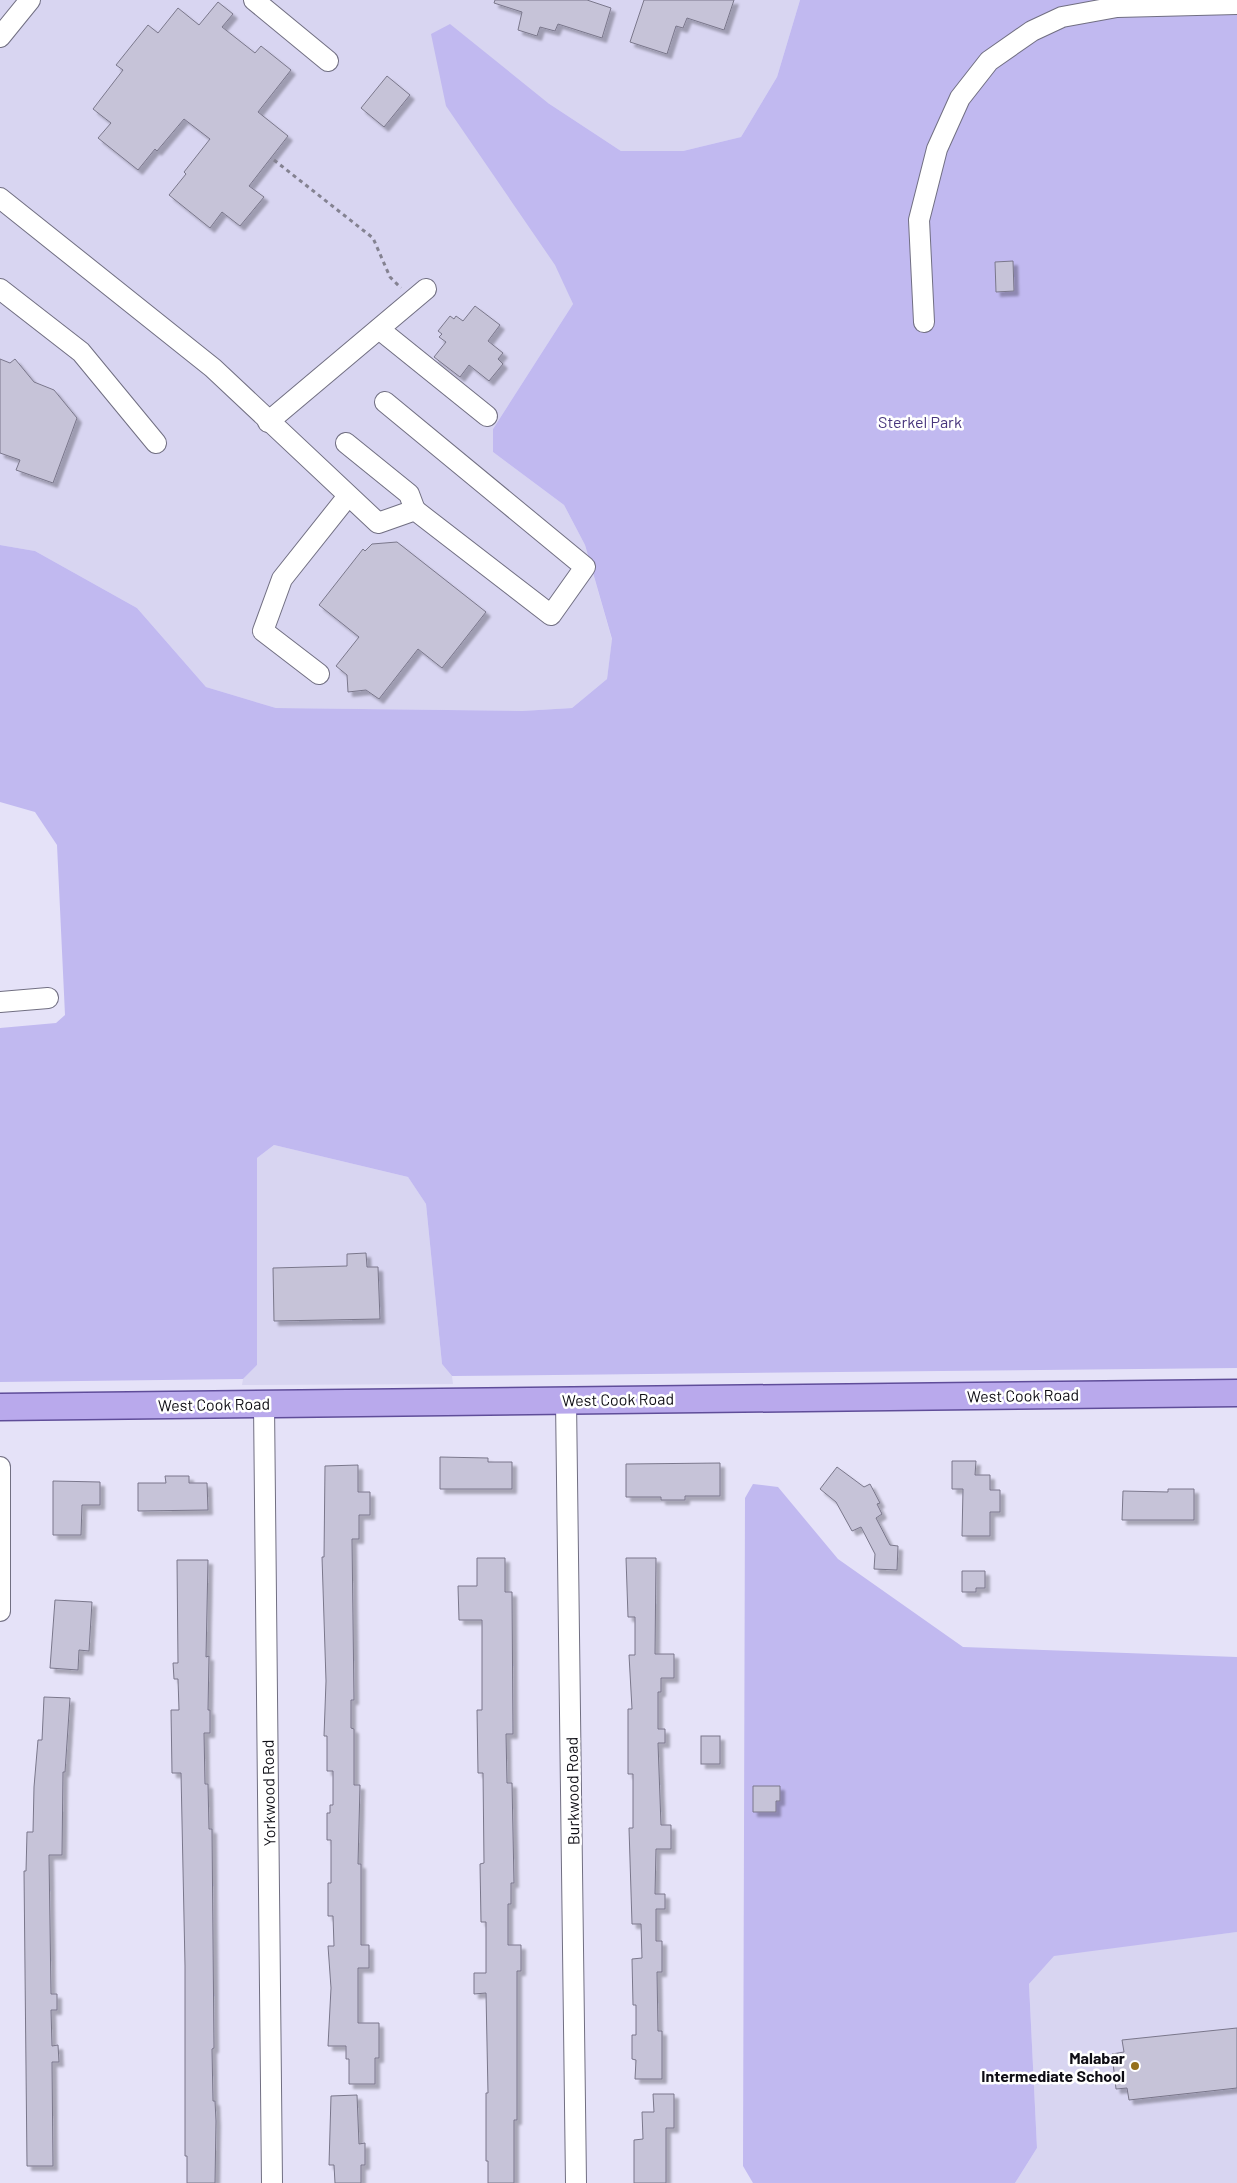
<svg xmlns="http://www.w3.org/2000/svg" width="1237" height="2183" font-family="Barlow,sans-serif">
<defs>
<filter id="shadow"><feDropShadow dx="4.5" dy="4.5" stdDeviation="1" flood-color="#0004"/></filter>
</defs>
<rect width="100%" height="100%" fill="#e5e2f8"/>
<!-- built -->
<g fill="#d8d5f1">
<polygon points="0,0 800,0 777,77 741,137 683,151 621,151 548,103 556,265 573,304 493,429 493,452 564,505 585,545 612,640 607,679 572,708 522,711 276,708 206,687 137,608 35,551 0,545"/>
<polygon points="274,1145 408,1177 426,1204 442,1364 452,1376 453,1384 242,1385 243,1379 257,1365 257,1158"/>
<polygon points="1237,1932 1237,2183 1015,2183 1037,2148 1029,1984 1054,1955"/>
</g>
<!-- green -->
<g fill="#c1b9f0">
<polygon points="800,0 1237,0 1237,1368 452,1376 442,1364 426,1204 408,1177 274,1145 257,1158 257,1365 243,1379 0,1382 0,1028 56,1023 65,1015 57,845 35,812 0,802 0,545 35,551 137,608 206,687 276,708 522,711 572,708 607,679 612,639 585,545 564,505 493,452 493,429 573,304 555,265 446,106 431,34 450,24 548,103 621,151 683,151 741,137 777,77"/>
<polygon points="753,1484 778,1487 838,1559 963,1647 1237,1657 1237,1932 1054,1956 1029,1984 1037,2148 1015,2183 753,2183 743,2166 745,1498"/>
</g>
<!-- building -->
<g fill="#c6c3d8" stroke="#7a778b" filter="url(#shadow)">
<polygon points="495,0 587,0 611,8 602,38 558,24 555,31 540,27 537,36 518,30 522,12 494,3"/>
<polygon points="644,0 734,0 724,30 687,18 683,28 676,26 667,54 630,42"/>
<polygon points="218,2 233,14 222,27 255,53 261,46 291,70 258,112 288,136 249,186 264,197 240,226 222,212 210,228 169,195 186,174 184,172 210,139 184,119 157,151 155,149 138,170 98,138 111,123 93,109 123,70 116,65 148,25 158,33 178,8 199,25"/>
<polygon points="387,76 410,95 384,127 361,108"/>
<polygon points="1013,261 1014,291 996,292 995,262"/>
<polygon points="475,306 500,325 488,341 503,353 498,359 503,364 489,381 469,365 460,377 434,357 446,342 439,337 442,334 438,331 450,316 454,319 456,316 463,321"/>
<polygon points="0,359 10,363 15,359 34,382 54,390 77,418 53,483 16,470 20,460 0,453"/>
<polygon points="397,542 486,612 442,668 418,649 379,699 366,690 348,692 347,675 336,666 359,637 319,605 363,549 365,551 372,544"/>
<polygon points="366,1253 367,1267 378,1267 380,1319 274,1321 273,1268 347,1266 347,1254"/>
<polygon points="440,1457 488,1458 488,1462 512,1462 512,1489 440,1489"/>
<polygon points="952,1461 976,1461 975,1475 990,1475 990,1490 1000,1490 1000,1512 990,1512 990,1536 962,1536 963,1489 952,1489"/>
<polygon points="720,1463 720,1496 685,1496 685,1500 661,1500 661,1497 626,1497 626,1464"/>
<polygon points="358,1465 358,1492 370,1492 370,1515 359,1515 359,1539 352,1539 354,1700 351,1700 351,1728 354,1729 354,1785 360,1785 358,1864 361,1864 361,1945 369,1945 369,1968 358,1968 358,2023 379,2023 379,2058 375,2058 375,2084 349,2084 349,2059 346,2059 346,2046 328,2046 331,1988 328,1946 334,1946 333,1916 328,1916 328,1883 331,1883 331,1840 327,1840 327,1813 330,1813 330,1805 333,1805 333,1771 327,1771 327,1736 324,1736 326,1681 322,1557 324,1557 325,1466"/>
<polygon points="837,1467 864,1487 870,1484 880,1503 877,1504 882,1514 876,1518 890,1545 898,1546 897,1570 874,1569 875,1554 861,1527 852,1531 836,1502 820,1489"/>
<polygon points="165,1476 189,1476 189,1483 207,1483 208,1510 138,1511 138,1483 166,1483"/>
<polygon points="53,1481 100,1482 100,1505 82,1505 81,1535 53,1535"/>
<polygon points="1168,1489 1194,1489 1194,1520 1122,1520 1123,1491 1168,1492"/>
<polygon points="477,1558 505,1558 505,1592 512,1592 513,1734 506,1734 507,1783 512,1783 514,1883 511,1883 511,1904 508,1904 508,1945 521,1945 521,1971 517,1971 517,2120 514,2120 514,2183 488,2183 488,2161 486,2161 486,2093 488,2093 486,1993 474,1994 474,1973 486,1973 486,1922 481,1922 480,1864 484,1863 483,1773 478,1773 477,1710 482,1710 482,1620 459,1620 458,1586 477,1586"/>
<polygon points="626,1558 656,1558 655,1654 674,1654 674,1678 661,1678 661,1692 658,1692 658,1729 665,1729 665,1743 658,1743 661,1825 671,1825 671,1849 656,1849 655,1894 665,1894 665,1909 656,1909 656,1941 662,1941 662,1972 657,1972 658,2031 662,2031 662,2079 635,2079 636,2060 632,2059 632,2035 636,2035 636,2005 633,2005 632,1959 642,1958 641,1924 632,1924 629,1828 633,1828 633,1774 628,1774 628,1709 632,1709 629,1655 635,1655 635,1617 628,1617"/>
<polygon points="177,1560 208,1560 206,1657 209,1656 208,1710 210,1710 210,1733 204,1733 205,1784 208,1784 209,1829 212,1829 214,2048 212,2049 213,2101 215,2101 216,2121 215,2183 187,2183 187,2156 185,2156 185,1966 181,1773 172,1773 171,1710 179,1710 178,1679 174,1679 173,1663 178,1663"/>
<polygon points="962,1571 985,1571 985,1588 976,1588 976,1592 962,1592"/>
<polygon points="55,1600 92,1602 89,1651 79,1650 78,1670 50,1668"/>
<polygon points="44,1697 70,1698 65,1772 63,1772 62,1855 49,1855 51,1994 57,1994 57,2010 51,2010 52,2046 58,2045 59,2062 52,2062 53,2166 27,2166 24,1871 26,1871 27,1832 33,1832 34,1787 38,1740 42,1740"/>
<rect x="701" y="1736" width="19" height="28"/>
<polygon points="753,1786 780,1786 780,1801 776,1801 776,1812 753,1812"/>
<polygon points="1237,2028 1237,2088 1129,2100 1127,2088 1116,2089 1112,2054 1124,2052 1122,2040"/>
<polygon points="653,2094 674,2094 674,2128 666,2128 666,2183 634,2183 634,2140 643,2139 642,2112 654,2112"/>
<polygon points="357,2095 359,2144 365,2143 365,2165 361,2165 361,2183 335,2183 334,2165 329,2165 331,2096"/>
</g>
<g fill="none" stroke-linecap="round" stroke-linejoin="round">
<defs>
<g id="minor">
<polyline points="254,0 328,61"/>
<polyline points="0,37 30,0"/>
<polyline points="0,198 213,368 378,523 415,510 551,615 585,567 385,402"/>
<polyline points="0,289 81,352 156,443"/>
<polyline points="924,322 919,220 937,149 960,98 989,61 1032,31 1062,17 1117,7 1237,4"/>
<polyline points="379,329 487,416"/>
<polyline points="268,422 426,289"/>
<polyline points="346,443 409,494 415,510"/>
<polyline points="319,674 263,631 282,579 348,496"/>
<polyline points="0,1002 48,998"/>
<polyline points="566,1400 576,2183"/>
<polyline points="264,1404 272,2183"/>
<polyline points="0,1467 0,1611"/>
</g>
<polyline id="major" points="0,1407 1237,1393"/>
</defs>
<!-- minor casing -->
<use href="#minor" stroke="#716f82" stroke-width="22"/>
<!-- major casing -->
<use href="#major" stroke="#5f4d99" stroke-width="29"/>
<!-- path -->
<polyline stroke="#848291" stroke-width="3" stroke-dasharray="4 4" stroke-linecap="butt" points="274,160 373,238 390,277 401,288"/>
<!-- minor -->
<use href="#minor" stroke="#fff" stroke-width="20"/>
<!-- major -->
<use href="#major" stroke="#b9a9ec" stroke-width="26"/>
</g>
<!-- markers -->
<circle fill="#966f1a" stroke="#fff" stroke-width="2" cx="1135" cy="2066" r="5"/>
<g text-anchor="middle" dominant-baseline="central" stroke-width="5" stroke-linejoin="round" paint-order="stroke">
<!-- park labels -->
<g font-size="16" fill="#47357c" stroke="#fff">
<text x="920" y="421">Sterkel Park</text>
</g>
<!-- street labels -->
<g font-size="16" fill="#0e0d14" stroke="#fff">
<text transform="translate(1023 1395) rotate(-1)">West Cook Road</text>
<text transform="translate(618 1399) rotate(-1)">West Cook Road</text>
<text transform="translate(214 1404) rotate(-1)">West Cook Road</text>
<text transform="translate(572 1791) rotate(-91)">Burkwood Road</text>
<text transform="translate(268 1793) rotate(-91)">Yorkwood Road</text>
</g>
<!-- poi labels -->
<g font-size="16" font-weight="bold" fill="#0e0d14" stroke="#fff" text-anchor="end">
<text x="1125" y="2057">Malabar<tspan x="1125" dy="18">Intermediate School</tspan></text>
</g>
</g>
</svg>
